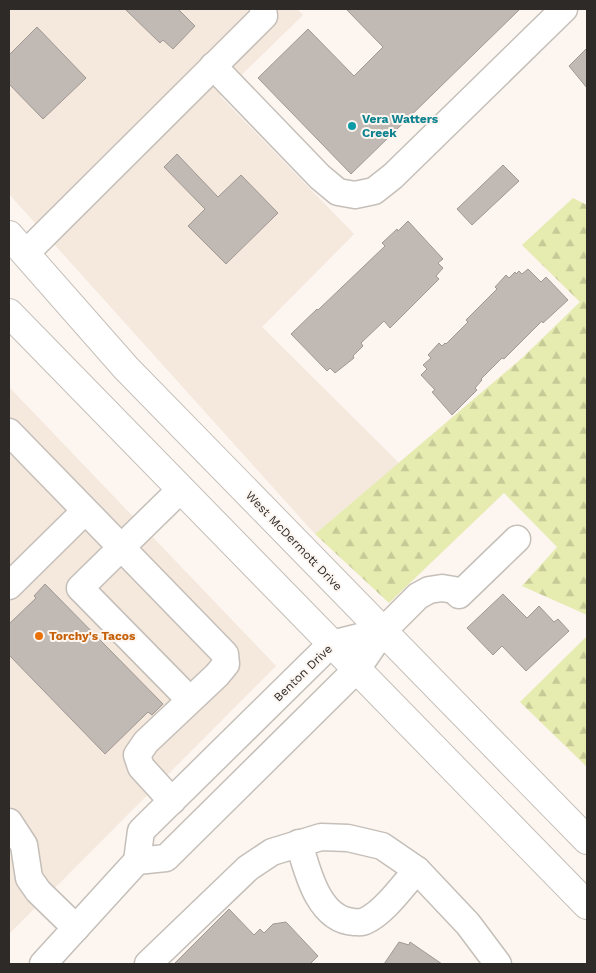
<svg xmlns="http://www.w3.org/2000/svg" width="596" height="973" font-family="'Work Sans',sans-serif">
<defs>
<pattern id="forest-firs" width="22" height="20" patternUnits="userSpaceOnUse" patternTransform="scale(1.25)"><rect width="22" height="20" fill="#e6ebb0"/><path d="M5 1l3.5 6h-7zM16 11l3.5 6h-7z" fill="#c6ca97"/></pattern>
</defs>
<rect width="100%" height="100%" fill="#fcf5f0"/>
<!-- built -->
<g fill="#f5e8dd">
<polygon points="9,9 297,9 303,15 220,96 354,234 262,327 399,463 315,534 9,194"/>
<polygon points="9,387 276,666 9,934"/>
</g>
<!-- forest -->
<g fill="url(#forest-firs)">
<polygon points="573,198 587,205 587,615 522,586 557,547 504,493 389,603 315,534 522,358 580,302 522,245"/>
<polygon points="587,636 587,767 520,702"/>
</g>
<!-- building -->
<g fill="#c0b9b4" stroke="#9f9893">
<polygon points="125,9 178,9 195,26 173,49 163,40 160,43"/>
<polygon points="346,9 520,9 351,174 258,78 308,29 354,76 383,47"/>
<polygon points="37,27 86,78 43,119 9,84 9,55"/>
<polygon points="587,48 587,88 569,66"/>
<polygon points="177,154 218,197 241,175 278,213 226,264 188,226 205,209 164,167"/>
<polygon points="503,165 519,181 472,225 457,209"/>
<polygon points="408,221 443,259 438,263 443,268 436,276 439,279 390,328 384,321 361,343 363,346 353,356 354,358 335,373 330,368 327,371 291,334 317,309 318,310 385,246 382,243 397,229 398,231"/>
<polygon points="528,269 541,282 546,277 568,300 543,323 542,321 504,359 502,358 481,379 482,380 475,388 477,390 452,415 432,392 435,390 421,375 427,369 423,365 431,358 428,355 439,343 442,346 445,343 446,344 468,322 466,320 497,289 495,287 506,275 509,278 515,272 516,274 519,271 522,274"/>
<polygon points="45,584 163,704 152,715 148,712 105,754 9,655 9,624 36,598 34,596"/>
<polygon points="503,594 527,618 539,606 554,622 558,619 569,631 526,671 502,646 493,655 467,628"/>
<polygon points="229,909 254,935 260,929 264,933 273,924 286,922 318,956 310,964 174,964"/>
<polygon points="399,942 409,945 410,942 442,964 384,964"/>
</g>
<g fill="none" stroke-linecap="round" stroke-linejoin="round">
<defs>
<g id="minor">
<polyline points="213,66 320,177 338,192 355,195 374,191 393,176 564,9"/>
<polyline points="26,253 264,16 263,9"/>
<polyline points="9,432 225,654 226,664 217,675 146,742 137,755 141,767 172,801"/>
<polyline points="181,489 80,588 190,700"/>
<polyline points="9,586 85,511"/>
<polyline points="9,822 24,845 29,878 38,891 76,928"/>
<path d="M299,843C307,870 318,920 354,922C358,922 362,923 365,921C384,913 403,885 417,870"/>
<polyline points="137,861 166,858 357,669 383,631 418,596 429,590 442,588 454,590 459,595 517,539"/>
<polyline points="43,964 137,861 141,831 331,644 383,631"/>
<polyline points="148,964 248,868 272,852 321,837 348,838 382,846 417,870 468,924 498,964"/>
</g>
<g id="major">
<polyline points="9,235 126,368 587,840"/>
<polyline points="9,313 587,905"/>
</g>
</defs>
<!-- minor casing -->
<use href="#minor" stroke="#c5bfb9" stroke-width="29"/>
<!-- major casing -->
<use href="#major" stroke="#c5bfb9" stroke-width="30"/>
<!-- minor -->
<use href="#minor" stroke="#fff" stroke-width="26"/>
<!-- major -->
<use href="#major" stroke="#fff" stroke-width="28"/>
</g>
<!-- markers -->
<circle fill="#0f9aa8" stroke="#fcf5f0" stroke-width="2" cx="352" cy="126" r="5"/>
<circle fill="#e8710a" stroke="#fcf5f0" stroke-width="2" cx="39" cy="636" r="5"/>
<g text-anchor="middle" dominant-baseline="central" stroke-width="4" stroke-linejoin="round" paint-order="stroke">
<!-- culture labels -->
<g font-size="12" font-weight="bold" fill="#0d838f" stroke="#fcf5f0" text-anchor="start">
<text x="362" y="119">Vera Watters<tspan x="362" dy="14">Creek</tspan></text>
</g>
<!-- street labels -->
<g font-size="12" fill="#2d2a28" stroke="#fcf5f0">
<text transform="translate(294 541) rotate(46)">West McDermott Drive</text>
<text transform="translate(303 673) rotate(-44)">Benton Drive</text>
</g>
<!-- food labels -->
<g font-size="12" font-weight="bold" fill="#c56008" stroke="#fcf5f0" text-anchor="start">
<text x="49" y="636">Torchy's Tacos</text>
</g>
</g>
<!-- border -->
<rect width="596" height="973" fill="none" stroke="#2d2a28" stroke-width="20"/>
</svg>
